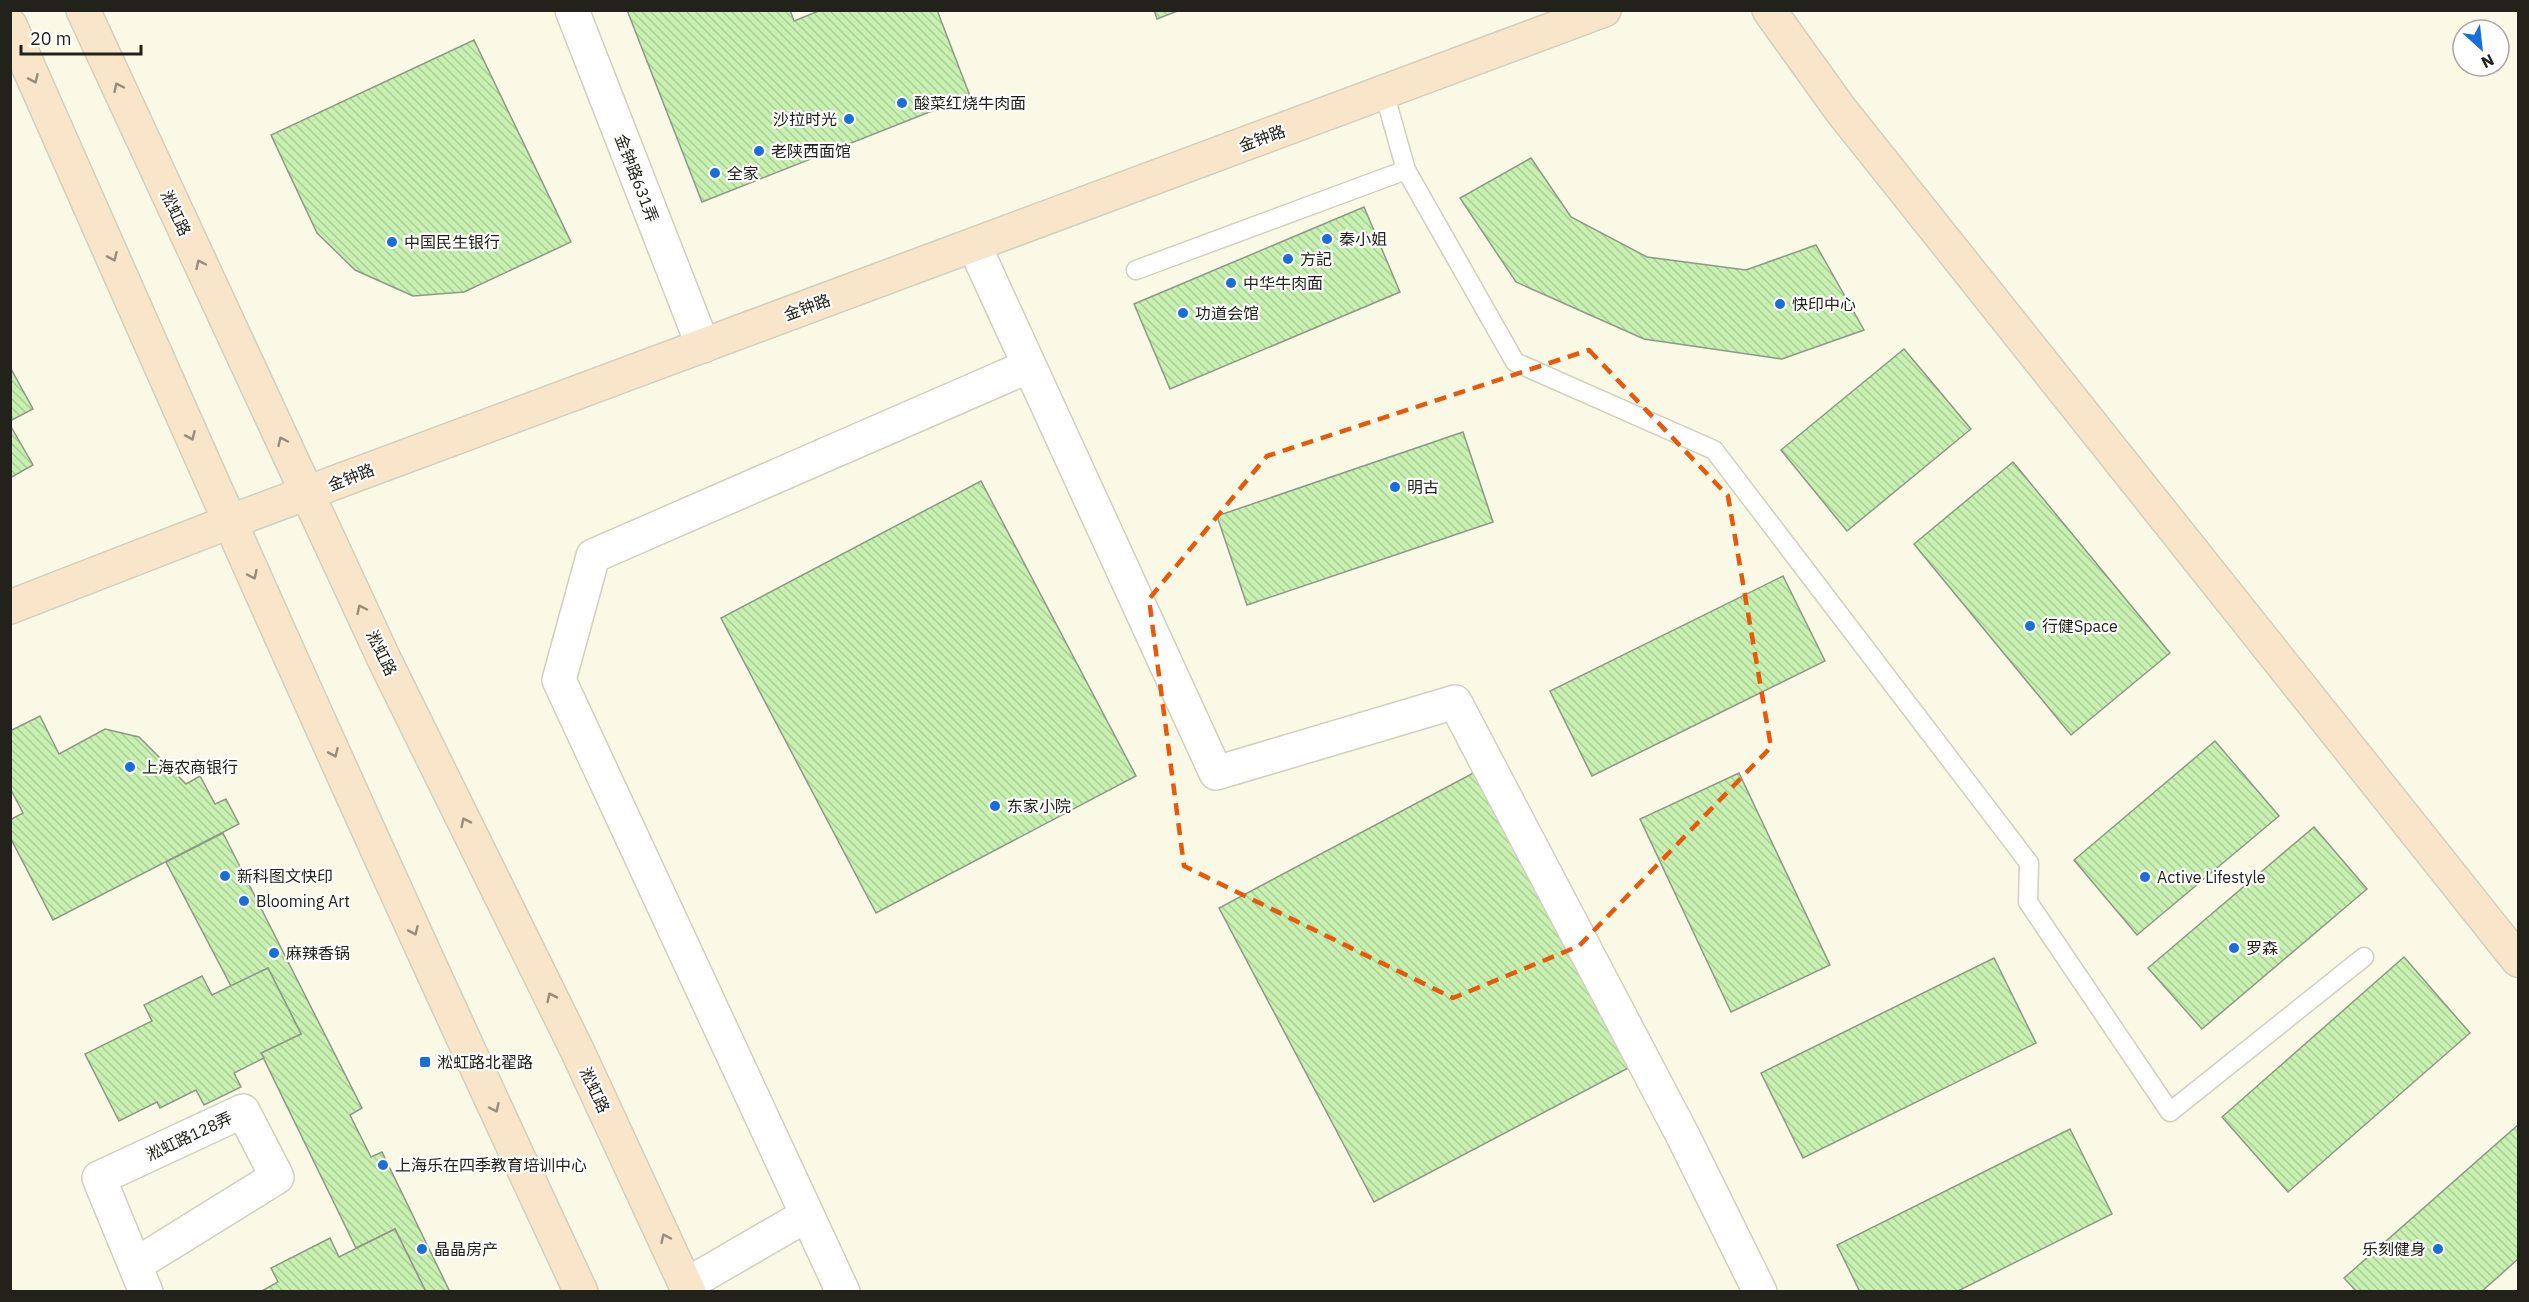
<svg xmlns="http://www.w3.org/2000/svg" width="2529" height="1302" font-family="'IBM Plex Sans','Noto Sans SC',sans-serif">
<defs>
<pattern id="building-back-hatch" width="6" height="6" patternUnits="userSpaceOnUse" patternTransform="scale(1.5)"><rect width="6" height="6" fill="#c7f0b1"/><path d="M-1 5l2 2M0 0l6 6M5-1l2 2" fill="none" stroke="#abce98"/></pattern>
</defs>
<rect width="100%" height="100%" fill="#faf9e5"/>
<!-- building -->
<g fill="url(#building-back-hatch)" stroke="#8e9888" stroke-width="1.5">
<polygon points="627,10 790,10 794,21 821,10 937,10 970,96 702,202"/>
<polygon points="1154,10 1180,10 1157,19"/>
<polygon points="474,40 571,242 464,292 413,296 355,270 317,233 271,135"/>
<polygon points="1531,158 1571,217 1647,257 1746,270 1816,245 1864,330 1782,359 1644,339 1516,282 1460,198"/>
<polygon points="1364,207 1400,292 1170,389 1134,304"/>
<polygon points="1904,349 1971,429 1847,531 1781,450"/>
<polygon points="10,367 33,409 10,421"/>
<polygon points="10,425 33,465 10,478"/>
<polygon points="1463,432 1493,522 1247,605 1217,516"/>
<polygon points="2013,462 2170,653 2071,735 1914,544"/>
<polygon points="981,481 1136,776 876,913 721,618"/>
<polygon points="1783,576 1825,661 1592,776 1550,691"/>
<polygon points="40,716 59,754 105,729 139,737 186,784 200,776 215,804 226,799 239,824 53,920 10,837 10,820 23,813 10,788 10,731"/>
<polygon points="2215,741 2279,816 2137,935 2074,860"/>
<polygon points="1479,770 1634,1065 1374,1202 1219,908"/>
<polygon points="1739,773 1830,965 1731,1012 1640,819"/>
<polygon points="2314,827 2367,889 2202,1029 2148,968"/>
<polygon points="223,833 362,1108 350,1115 371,1157 382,1152 450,1292 426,1292 395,1229 356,1248 261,1053 301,1034 268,968 231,986 166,862"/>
<polygon points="2404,957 2470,1033 2288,1192 2222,1117"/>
<polygon points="1994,958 2036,1043 1803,1158 1761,1073"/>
<polygon points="268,968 301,1034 261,1053 264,1058 234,1073 241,1087 204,1105 196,1090 160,1108 157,1102 119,1121 85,1054 152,1021 144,1005 202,976 212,995"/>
<polygon points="2518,1125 2518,1259 2481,1292 2357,1292 2344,1278"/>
<polygon points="2070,1129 2112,1214 1956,1292 1860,1292 1837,1245"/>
<polygon points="395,1229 426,1292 260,1292 278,1282 271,1268 330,1238 339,1257"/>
</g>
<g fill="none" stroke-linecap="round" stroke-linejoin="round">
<defs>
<g id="lane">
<polyline points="1406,170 1515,362 1714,450 2029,863 2028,902 2170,1112 2364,957"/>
<polyline points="1136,270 1406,170 1384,92"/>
</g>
<g id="street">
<polyline points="572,10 703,346"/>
<polyline points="974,245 1216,773 1455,702 1683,1136 1760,1292"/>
<polyline points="135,1265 277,1177 243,1111 99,1178 146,1292"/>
<polyline points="686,1285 807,1215"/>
<polyline points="843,1292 559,680 593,556 1029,366"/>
</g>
<g id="secondary">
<polyline points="83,10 385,661 577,1050 689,1292"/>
<polyline points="1769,10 1840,109 2518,960"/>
<path d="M10,25C197,449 384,872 581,1292"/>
<polyline points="10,607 229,522 1604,10"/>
</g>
</defs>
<!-- lane casing -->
<use href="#lane" stroke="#d1d0bd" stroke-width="21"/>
<!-- street casing -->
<use href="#street" stroke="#d1d0bd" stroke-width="36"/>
<!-- secondary casing -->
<use href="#secondary" stroke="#d1d0bd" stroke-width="36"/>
<!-- lane -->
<use href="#lane" stroke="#fff" stroke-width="18"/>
<!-- street -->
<use href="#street" stroke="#fff" stroke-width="33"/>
<!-- secondary -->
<use href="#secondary" stroke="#f8e5ca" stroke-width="33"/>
</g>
<!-- one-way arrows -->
<defs><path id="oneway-chevron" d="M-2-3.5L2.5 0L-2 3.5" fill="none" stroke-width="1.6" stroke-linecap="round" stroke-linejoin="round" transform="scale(1.5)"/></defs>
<g stroke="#988d7b">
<use href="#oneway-chevron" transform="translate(34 79) rotate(66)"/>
<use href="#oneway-chevron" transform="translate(118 87) rotate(-115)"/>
<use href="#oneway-chevron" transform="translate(113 257) rotate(66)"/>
<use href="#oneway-chevron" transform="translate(200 264) rotate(-115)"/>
<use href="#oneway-chevron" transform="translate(191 436) rotate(66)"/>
<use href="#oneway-chevron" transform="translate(282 441) rotate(-115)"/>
<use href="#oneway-chevron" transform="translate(253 575) rotate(65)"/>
<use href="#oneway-chevron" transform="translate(361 609) rotate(-115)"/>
<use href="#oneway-chevron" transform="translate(334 753) rotate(66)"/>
<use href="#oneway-chevron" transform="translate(465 822) rotate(-116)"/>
<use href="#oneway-chevron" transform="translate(414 931) rotate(66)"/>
<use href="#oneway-chevron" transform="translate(551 997) rotate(-116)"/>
<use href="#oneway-chevron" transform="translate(495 1108) rotate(65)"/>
<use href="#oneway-chevron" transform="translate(665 1238) rotate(-115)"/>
</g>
<!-- marked area -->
<path fill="none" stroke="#e8590c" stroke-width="4.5" stroke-dasharray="12 8" stroke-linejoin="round" d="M1589,350L1728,496L1771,747L1579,946L1453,998L1184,866L1149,599L1267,456Z"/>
<!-- markers -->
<g fill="#1a6ed8" stroke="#fff" stroke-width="2">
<circle cx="902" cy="103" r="6"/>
<circle cx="849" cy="119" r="6"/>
<circle cx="759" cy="151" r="6"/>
<circle cx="715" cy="173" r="6"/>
<circle cx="1327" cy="239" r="6"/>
<circle cx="392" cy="242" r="6"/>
<circle cx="1288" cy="259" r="6"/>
<circle cx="1231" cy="283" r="6"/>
<circle cx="1780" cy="304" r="6"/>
<circle cx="1183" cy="313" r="6"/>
<circle cx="1395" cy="487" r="6"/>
<circle cx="2030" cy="626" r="6"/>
<circle cx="130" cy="767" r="6"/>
<circle cx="995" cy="806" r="6"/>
<circle cx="225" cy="876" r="6"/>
<circle cx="2145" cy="877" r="6"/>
<circle cx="244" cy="901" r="6"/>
<circle cx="2234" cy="948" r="6"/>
<circle cx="274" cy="953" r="6"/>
<rect x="419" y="1056" width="12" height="12" rx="3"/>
<circle cx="383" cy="1165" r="6"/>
<circle cx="422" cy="1249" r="6"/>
<circle cx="2438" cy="1249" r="6"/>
</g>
<g text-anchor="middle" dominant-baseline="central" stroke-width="4.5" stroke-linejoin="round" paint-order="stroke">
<!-- poi labels -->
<g font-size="16" fill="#22221a" stroke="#fff" text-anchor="start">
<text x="914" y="103">酸菜红烧牛肉面</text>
<text x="837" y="119" text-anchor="end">沙拉时光</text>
<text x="771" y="151">老陕西面馆</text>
<text x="727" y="173">全家</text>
<text x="1339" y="239">秦小姐</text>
<text x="404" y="242">中国民生银行</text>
<text x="1300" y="259">方記</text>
<text x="1243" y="283">中华牛肉面</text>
<text x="1792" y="304">快印中心</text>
<text x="1195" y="313">功道会馆</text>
<text x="1407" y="487">明古</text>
<text x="2042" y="626">行健Space</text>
<text x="142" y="767">上海农商银行</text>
<text x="1007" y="806">东家小院</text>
<text x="237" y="876">新科图文快印</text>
<text x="2157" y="877">Active Lifestyle</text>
<text x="256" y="901">Blooming Art</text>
<text x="2246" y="948">罗森</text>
<text x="286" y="953">麻辣香锅</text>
<text x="437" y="1062">淞虹路北翟路</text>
<text x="395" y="1165">上海乐在四季教育培训中心</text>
<text x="434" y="1249">晶晶房产</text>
<text x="2426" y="1249" text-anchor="end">乐刻健身</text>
</g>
<!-- street labels -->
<g font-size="16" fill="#22221a" stroke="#fff">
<text transform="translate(1262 138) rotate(-20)">金钟路</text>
<text transform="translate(637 178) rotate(69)">金钟路631弄</text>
<text transform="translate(176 213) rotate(65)">淞虹路</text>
<text transform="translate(807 307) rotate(-20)">金钟路</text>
<text transform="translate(351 477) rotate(-21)">金钟路</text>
<text transform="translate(382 653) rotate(64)">淞虹路</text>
<text transform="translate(595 1090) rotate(65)">淞虹路</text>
<text transform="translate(189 1136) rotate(-25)">淞虹路128弄</text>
</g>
</g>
<!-- border -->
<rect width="2529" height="1302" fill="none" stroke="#22221a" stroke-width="24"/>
<!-- north arrow -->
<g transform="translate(2481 48) rotate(153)"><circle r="28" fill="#ffffff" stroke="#a7a7a3" stroke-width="1.5"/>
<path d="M0-4.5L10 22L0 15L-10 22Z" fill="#1a6ed8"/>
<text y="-9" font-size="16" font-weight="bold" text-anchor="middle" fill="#22221a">N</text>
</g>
<!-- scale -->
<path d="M21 45v9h120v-9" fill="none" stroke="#22221a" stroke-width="3"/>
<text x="30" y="45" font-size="18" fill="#22221a" stroke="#ffffff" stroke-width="4.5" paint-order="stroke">20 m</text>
</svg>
